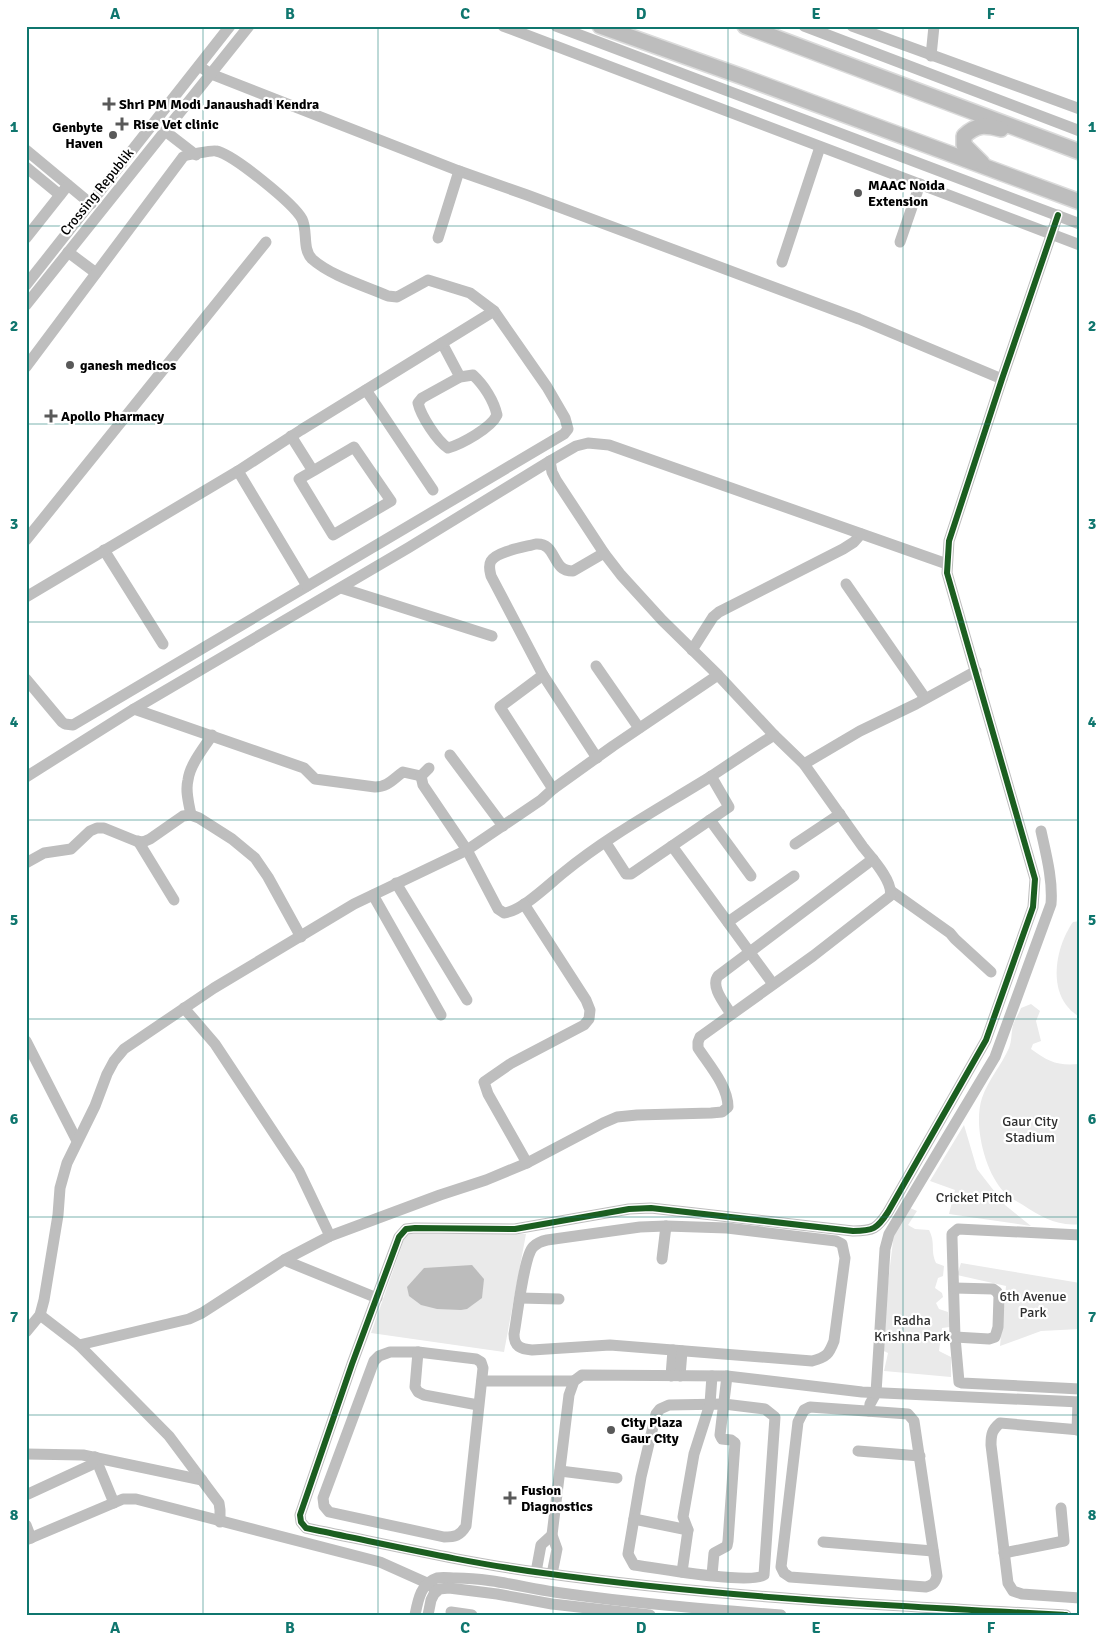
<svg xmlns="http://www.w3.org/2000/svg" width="1106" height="1641" font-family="Signika,sans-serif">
<rect width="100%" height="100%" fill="#fff"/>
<!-- green -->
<g fill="#eaeaea">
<path d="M1080,921V1017C1046,998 1054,949 1073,922Z"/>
<path d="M1031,1004L1040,1011L1036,1021L1041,1041L1033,1044L1031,1049C1049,1062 1057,1066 1080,1064V1224C1058,1227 1040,1216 1023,1205C1017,1201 1009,1198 1004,1192C985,1172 973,1125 982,1098C988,1080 1001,1066 1009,1048C1012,1041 1011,1033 1013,1025C1015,1019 1019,1014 1021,1008Z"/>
<polygon points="964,1125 977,1169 1005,1205 1031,1226 949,1214 955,1190 930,1181"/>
<path d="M910,1208L917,1211L908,1225L915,1229L929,1230C936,1244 930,1249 936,1263L944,1266L943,1276L938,1278L935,1288L942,1293L943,1297L936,1303L939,1309L948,1312L950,1327L942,1328L939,1351L951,1357V1377L884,1371L888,1353L880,1349L894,1233Z"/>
<polygon points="406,1234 526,1234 504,1352 371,1333"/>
<polygon points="961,1263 1080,1283 1080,1329 1041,1331 1000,1346 1006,1286 957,1275"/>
</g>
<!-- water -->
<polygon fill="#bcbcbc" points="472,1265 484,1279 482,1298 467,1309 461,1310 437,1309 421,1305 409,1296 407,1287 424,1268"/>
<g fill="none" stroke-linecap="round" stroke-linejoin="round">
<defs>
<g id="major">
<polyline points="600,26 743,77 1080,202"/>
<polyline points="745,26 1080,152"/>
<path d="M982,163L964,145V136C977,124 984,125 1001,129"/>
</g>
</defs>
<!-- major casing -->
<use href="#major" stroke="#dbdbdb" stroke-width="18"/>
<!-- minor -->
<g stroke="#bebebe" stroke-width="11">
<polyline points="503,26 1080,245"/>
<polyline points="556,26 1080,224"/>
<polyline points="804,26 1080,131"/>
<polyline points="852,26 1080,109"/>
<polyline points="931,56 934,26"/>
<polyline points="199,66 211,74 459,171 527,195 859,319 1002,379"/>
<polyline points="165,131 196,155"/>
<polyline points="26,150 91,204"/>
<polyline points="26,167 60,195"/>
<path d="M1058,215L1002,379L949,541L947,573L1035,879L1033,907L986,1040L888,1212C877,1229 873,1231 853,1231L651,1208L629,1209L515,1229L415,1228L406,1229L399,1237L352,1364L300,1515L301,1522L306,1528L320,1531C394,1546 468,1563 543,1573C716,1597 892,1606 1066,1615"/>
<polyline points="26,238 68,185"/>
<polyline points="438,238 459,171"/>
<polyline points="900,242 920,184"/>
<polyline points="68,252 96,273"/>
<polyline points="782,262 820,147"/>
<polyline points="26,285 230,26"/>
<polyline points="26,305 249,26"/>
<polyline points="442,343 460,377"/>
<path d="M26,367L183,157C185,155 213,150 216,151C233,154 294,204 302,219C308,231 302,249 312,259C331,276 365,286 388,296L397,297L428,280L470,293L494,311L547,387L565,418L568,429L564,434L73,725L65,724L62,722L26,679"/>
<path d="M473,375C484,385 494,401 497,415C491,428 462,444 448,448C437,441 421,416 418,403L422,398L460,377Z"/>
<polyline points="366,390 433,490"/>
<polyline points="291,436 313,471 299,479 333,535 391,501 354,447 313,471"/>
<polyline points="238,471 307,586"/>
<polyline points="26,540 266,242"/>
<polyline points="104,550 163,644"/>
<polyline points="846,584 925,698"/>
<polyline points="341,588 492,636"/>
<polyline points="26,597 238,471 301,430 494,311"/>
<polyline points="692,650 713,617 719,612 843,549 854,542 861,534"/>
<polyline points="596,666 639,728"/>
<polyline points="543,675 500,707 553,789"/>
<path d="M134,709L304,768L315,779L375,787C388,787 393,779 403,772L421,776"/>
<polyline points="450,755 503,826"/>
<path d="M597,758L543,675L491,576C490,571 488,566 491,561C497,551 525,547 536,544C552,543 552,558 561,567C564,570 569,571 573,571L604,553"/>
<polyline points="804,764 860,731 916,704 976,671"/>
<path d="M429,768L421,776L423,785L467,850L498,909L504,913C522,911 548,885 563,873C608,836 660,808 710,777C731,763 752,749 774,735"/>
<polyline points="26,777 134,709 408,548 550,461 576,446 588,443 609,445 947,564"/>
<path d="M191,815C189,804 185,791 188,780C190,764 204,748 212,735"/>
<polyline points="710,820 751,876"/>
<polyline points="138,841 174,900"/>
<polyline points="606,843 626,874 631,874 729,807 711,776"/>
<polyline points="795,844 840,814"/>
<polyline points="672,846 773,984"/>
<polyline points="26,863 44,853 71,849 90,831 97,828 104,828 136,841 143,842 150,839 183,816 191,815 199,818 232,839 255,858 268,877 301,937"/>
<polyline points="396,883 467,1000"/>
<polyline points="891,891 950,933 955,939 991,972"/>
<polyline points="373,895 441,1015"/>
<polyline points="524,904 586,1000 590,1010 589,1019 584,1025 510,1064 484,1082 488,1094 527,1163"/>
<polyline points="728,922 794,876"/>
<polyline points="184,1008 215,1044 299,1171 330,1236"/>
<path d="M731,1014C725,1004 710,987 718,976L873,859"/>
<polyline points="26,1041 77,1141"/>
<path d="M666,1226L727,1228L836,1241L842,1244L845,1258L834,1341C829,1354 827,1357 812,1361L610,1345L532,1350C521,1349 514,1347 514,1334C517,1318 524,1256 533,1247C537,1243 542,1241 547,1240L640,1227Z"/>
<polyline points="1080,1235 958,1229 952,1234 952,1238 955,1337 959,1382 962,1383 1080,1389"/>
<polyline points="662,1259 666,1226"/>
<polyline points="284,1260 377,1298"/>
<polyline points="954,1288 993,1289 997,1292 999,1296 998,1327 995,1337 989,1339 955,1337"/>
<polyline points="520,1298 559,1299"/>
<polyline points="40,1315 79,1345 169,1436 219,1503 220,1510 220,1522"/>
<polyline points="26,1332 40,1315 44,1300 58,1215 60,1188 67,1163 95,1106 107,1074 114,1061 124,1049 214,988 354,904 467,850 541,800 553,789 613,746 718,675"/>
<path d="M79,1345L189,1319L202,1313L284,1260L330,1236L440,1195L486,1180L527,1163L603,1123L617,1117L637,1115L711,1113L722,1112L728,1107C728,1086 709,1065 698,1048V1042L700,1037L813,956L890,896C894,882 872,858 863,847L804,764L774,735L718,675L662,620L621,575L604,553L556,480L552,472L550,461"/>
<path d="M390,1352H418L476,1359L481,1362L483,1368L466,1526C460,1536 455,1537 444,1537L329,1512L324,1506L323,1498L374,1361L379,1356Z"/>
<polyline points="418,1352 415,1387 418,1392 424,1395 478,1405"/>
<polyline points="671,1376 673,1350"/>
<polyline points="680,1376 682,1351"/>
<polyline points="482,1381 574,1381"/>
<path d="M724,1404L765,1409L775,1417L764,1575C751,1585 656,1568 634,1565L628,1554L641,1477L656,1414L660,1409L669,1405Z"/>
<path d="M810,1407L908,1414L914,1421L937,1576C935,1583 933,1585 926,1587L790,1577L784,1573L781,1567L798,1422L804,1410Z"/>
<path d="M869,1411L870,1404L876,1393L885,1249L889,1234L995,1057L1051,904C1053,880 1046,854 1041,831"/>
<polyline points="1077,1430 1078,1402"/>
<path d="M1080,1430L1000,1423C992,1430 991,1434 991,1445L1008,1583L1013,1591L1022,1594L1080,1598"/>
<polyline points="858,1451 920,1456"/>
<polyline points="26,1454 83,1455 202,1480"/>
<polyline points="95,1457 114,1503"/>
<polyline points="560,1471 617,1478"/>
<polyline points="26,1495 91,1465 95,1457"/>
<polyline points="634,1519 688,1530"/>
<polyline points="26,1525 31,1538"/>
<polyline points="26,1540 123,1499 136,1499 380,1562 427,1583 437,1591"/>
<polyline points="823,1542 933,1551"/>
<polyline points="1004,1553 1064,1541 1061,1508"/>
<polyline points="536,1572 541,1545 552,1535"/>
<polyline points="682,1572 688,1530 683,1517 694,1454 710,1404 712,1376"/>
<polyline points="552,1574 557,1549 552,1535 569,1395 574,1381 582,1375 727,1376 862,1392 1080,1402"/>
<polyline points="712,1575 714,1553 727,1546 728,1541 735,1443 731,1440 722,1439 720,1435 727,1376"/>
<polyline points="451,1612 472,1615"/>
<path d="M415,1615C418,1600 421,1583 437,1578C443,1577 450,1578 456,1578C489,1578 522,1587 554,1592C630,1603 705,1609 781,1615"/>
<polyline points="428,1615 431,1600 434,1594 439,1589 449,1588 497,1594 552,1604 650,1615"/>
</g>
<!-- major -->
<use href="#major" stroke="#bdbdbd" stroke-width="15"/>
<defs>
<path id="cycleway" d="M1058,215L1002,379L949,541L947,573L1035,879L1033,907L986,1040L888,1212C877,1229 873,1231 853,1231L651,1208L629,1209L515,1229L415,1228L406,1229L399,1237L352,1364L300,1515L301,1522L306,1528L320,1531C394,1546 468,1563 543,1573C716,1597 892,1606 1066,1615"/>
</defs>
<!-- cycleway casing -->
<use href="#cycleway" stroke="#fff" stroke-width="9"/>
<!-- cycleway -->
<use href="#cycleway" stroke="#1b5e20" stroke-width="6"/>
</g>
<!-- grid -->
<path fill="none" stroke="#0f766e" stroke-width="1" stroke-opacity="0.55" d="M203,26V1615M378,26V1615M553,26V1615M728,26V1615M903,26V1615M26,226H1080M26,424H1080M26,622H1080M26,820H1080M26,1019H1080M26,1217H1080M26,1415H1080"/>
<!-- markers -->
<g fill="#595959" stroke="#fff" stroke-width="2">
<path d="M106.5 96.5h5v5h5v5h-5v5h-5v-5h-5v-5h5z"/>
<path d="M119.5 116.5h5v5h5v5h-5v5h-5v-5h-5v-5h5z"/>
<circle cx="113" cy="135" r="5"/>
<circle cx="858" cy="193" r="5"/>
<circle cx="70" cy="365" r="5"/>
<path d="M48.5 408.5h5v5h5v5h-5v5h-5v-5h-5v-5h5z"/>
<circle cx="611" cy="1430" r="5"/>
<path d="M507.5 1490.5h5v5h5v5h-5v5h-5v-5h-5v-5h5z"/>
</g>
<g text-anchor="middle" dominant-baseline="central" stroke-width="4.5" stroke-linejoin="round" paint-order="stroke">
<!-- poi labels -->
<g font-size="14" font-weight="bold" fill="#000" stroke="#fff" text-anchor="start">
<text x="119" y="104">Shri PM Modi Janaushadi Kendra</text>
<text x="133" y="124">Rise Vet clinic</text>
<text x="103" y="127" text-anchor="end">Genbyte<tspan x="103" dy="16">Haven</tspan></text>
<text x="868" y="185">MAAC Noida<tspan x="868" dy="16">Extension</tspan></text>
<text x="80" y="365">ganesh medicos</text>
<text x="61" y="416">Apollo Pharmacy</text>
<text x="621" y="1422">City Plaza<tspan x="621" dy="16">Gaur City</tspan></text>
<text x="521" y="1490">Fusion<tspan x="521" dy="16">Diagnostics</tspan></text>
</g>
<!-- street labels -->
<g font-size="14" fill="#000" stroke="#fff">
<text transform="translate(97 192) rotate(-51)">Crossing Republik</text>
</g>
<!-- park labels -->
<g font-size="14" fill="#2f2f2f" stroke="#fff">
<text x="1030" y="1121">Gaur City<tspan x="1030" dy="16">Stadium</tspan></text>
<text x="974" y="1197">Cricket Pitch</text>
<text x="1033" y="1296">6th Avenue<tspan x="1033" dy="16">Park</tspan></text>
<text x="912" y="1320">Radha<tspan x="912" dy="16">Krishna Park</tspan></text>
</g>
</g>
<!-- border -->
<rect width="1106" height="1641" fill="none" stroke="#ffffff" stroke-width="55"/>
<rect x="28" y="28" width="1050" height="1586" fill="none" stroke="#0f766e" stroke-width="2"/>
<g font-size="16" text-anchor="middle" font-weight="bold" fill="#0f766e">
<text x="115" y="19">A</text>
<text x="290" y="19">B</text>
<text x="465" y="19">C</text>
<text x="641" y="19">D</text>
<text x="816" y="19">E</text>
<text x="991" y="19">F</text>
<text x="14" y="132">1</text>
<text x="1092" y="132">1</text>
<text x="14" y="331">2</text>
<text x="1092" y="331">2</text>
<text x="14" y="529">3</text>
<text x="1092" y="529">3</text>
<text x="14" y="727">4</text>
<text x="1092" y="727">4</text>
<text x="14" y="925">5</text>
<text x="1092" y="925">5</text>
<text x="14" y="1124">6</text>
<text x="1092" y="1124">6</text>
<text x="14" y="1322">7</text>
<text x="1092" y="1322">7</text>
<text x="14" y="1520">8</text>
<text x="1092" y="1520">8</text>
<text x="115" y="1633">A</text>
<text x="290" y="1633">B</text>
<text x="465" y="1633">C</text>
<text x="641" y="1633">D</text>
<text x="816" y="1633">E</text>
<text x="991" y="1633">F</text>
</g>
</svg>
